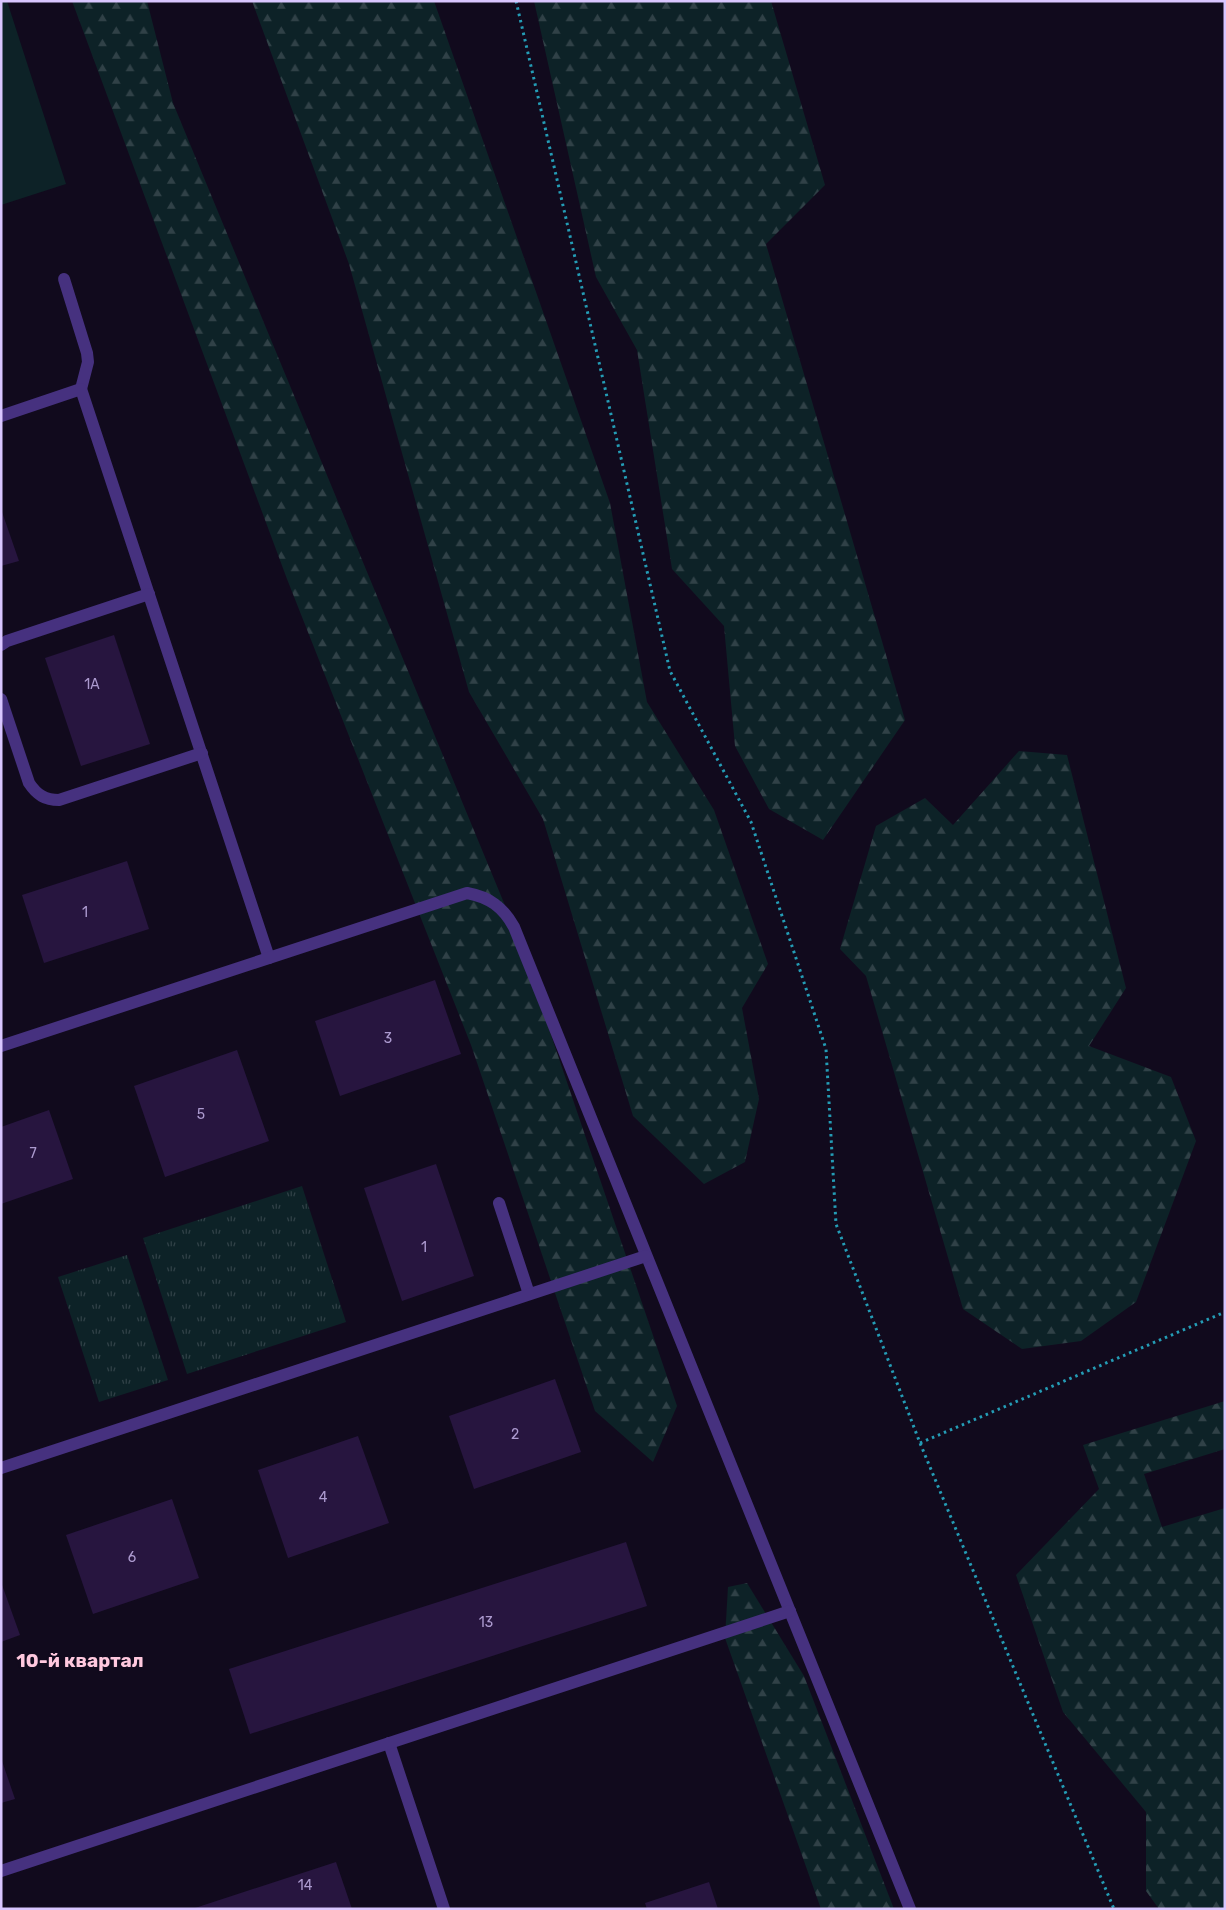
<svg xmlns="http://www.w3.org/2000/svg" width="1226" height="1910" font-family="Rubik,sans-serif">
<defs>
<pattern id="forest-firs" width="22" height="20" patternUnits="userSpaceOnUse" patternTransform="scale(1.25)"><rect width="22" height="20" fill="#0d2227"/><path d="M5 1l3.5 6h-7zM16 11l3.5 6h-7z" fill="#304147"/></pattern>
<pattern id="park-tufts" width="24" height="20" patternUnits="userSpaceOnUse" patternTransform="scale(1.25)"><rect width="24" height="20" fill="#0d2227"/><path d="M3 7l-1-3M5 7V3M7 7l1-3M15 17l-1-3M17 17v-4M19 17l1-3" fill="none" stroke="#304147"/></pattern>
</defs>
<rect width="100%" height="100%" fill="#110a1d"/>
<!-- forest -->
<g fill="url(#forest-firs)">
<polygon points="72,1 147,1 173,103 516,932 677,1406 653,1462 595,1411 471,1045 287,579"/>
<polygon points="252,1 434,1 610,503 647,702 714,810 768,964 742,1008 759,1099 745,1162 704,1184 633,1116 543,819 469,692 349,264"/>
<polygon points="534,1 771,1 825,185 766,244 905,720 823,840 769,809 735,746 724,626 672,569 637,350 596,277"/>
<polygon points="1019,751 1067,755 1126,988 1089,1046 1171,1077 1196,1141 1136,1302 1081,1341 1022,1349 963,1309 866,976 840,949 876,826 925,798 953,825"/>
<polygon points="1225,1401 1225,1449 1144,1474 1162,1527 1225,1508 1225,1909 1159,1909 1146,1891 1146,1812 1063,1712 1016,1575 1099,1489 1083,1445"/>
<polygon points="747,1583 804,1676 894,1909 821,1909 725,1638 728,1587"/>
</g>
<!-- park -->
<g fill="url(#park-tufts)">
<polygon points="302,1186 346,1322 187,1374 143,1238"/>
<polygon points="127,1255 168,1380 99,1402 58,1277"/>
</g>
<!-- garden -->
<polygon fill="#0d2227" points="1,1 7,1 66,184 1,205"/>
<!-- building -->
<g fill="#27153f">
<polygon points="1,509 19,561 1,566"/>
<polygon points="114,635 150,744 81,766 45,658"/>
<polygon points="127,861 149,929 44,963 22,895"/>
<polygon points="435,980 461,1054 340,1096 315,1021"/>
<polygon points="237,1050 269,1141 165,1177 134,1086"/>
<polygon points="49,1110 73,1179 1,1204 1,1127"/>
<polygon points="436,1164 474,1276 402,1301 364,1188"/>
<polygon points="555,1379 581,1452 474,1489 449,1416"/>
<polygon points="358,1436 389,1523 288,1558 258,1470"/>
<polygon points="172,1499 199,1578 93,1614 66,1535"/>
<polygon points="626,1542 647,1606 250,1734 229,1669"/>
<polygon points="1,1582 20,1635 1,1642"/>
<polygon points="1,1758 15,1799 1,1803"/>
<polygon points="336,1862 352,1909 195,1909 195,1908"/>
<polygon points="709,1882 718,1909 647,1909 645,1903"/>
</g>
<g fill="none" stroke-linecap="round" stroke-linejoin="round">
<!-- path -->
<g stroke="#249cb5" stroke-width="3" stroke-dasharray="2.5 4" stroke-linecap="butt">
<polyline points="516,1 670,671 751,822 826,1049 836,1224 920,1443 1114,1909"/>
<polyline points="920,1443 1225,1312"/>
</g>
<!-- minor -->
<g stroke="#46317f" stroke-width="12">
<polyline points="64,279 87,353 88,362 81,389"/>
<polyline points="1,416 81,389 269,958"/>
<polyline points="1,645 7,641 149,594"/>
<path d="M1,699L29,783C37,795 45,800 59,800L202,753"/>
<path d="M1,1046L467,893C489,897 503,907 514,927L910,1909"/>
<polyline points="499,1203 529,1294"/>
<polyline points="1,1468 646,1256"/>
<polyline points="389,1743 444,1909"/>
<polyline points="1,1871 790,1611"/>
</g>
</g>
<g text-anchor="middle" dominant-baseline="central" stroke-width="4.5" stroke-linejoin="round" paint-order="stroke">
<!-- number labels -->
<g font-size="14" fill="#ac9acf">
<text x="92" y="684">1А</text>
<text x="85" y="912">1</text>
<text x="388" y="1038">3</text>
<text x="201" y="1114">5</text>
<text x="33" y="1153">7</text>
<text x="424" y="1247">1</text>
<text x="515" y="1434">2</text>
<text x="323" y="1497">4</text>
<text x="132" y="1557">6</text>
<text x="486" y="1622">13</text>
<text x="305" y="1885">14</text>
</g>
<!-- quarter labels -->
<g font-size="19" font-weight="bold" fill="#ffc8de" stroke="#110a1d">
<text x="80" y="1660">10-й квартал</text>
</g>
</g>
<!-- border -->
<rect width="1226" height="1910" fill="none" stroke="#d9c6ff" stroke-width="5"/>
</svg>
